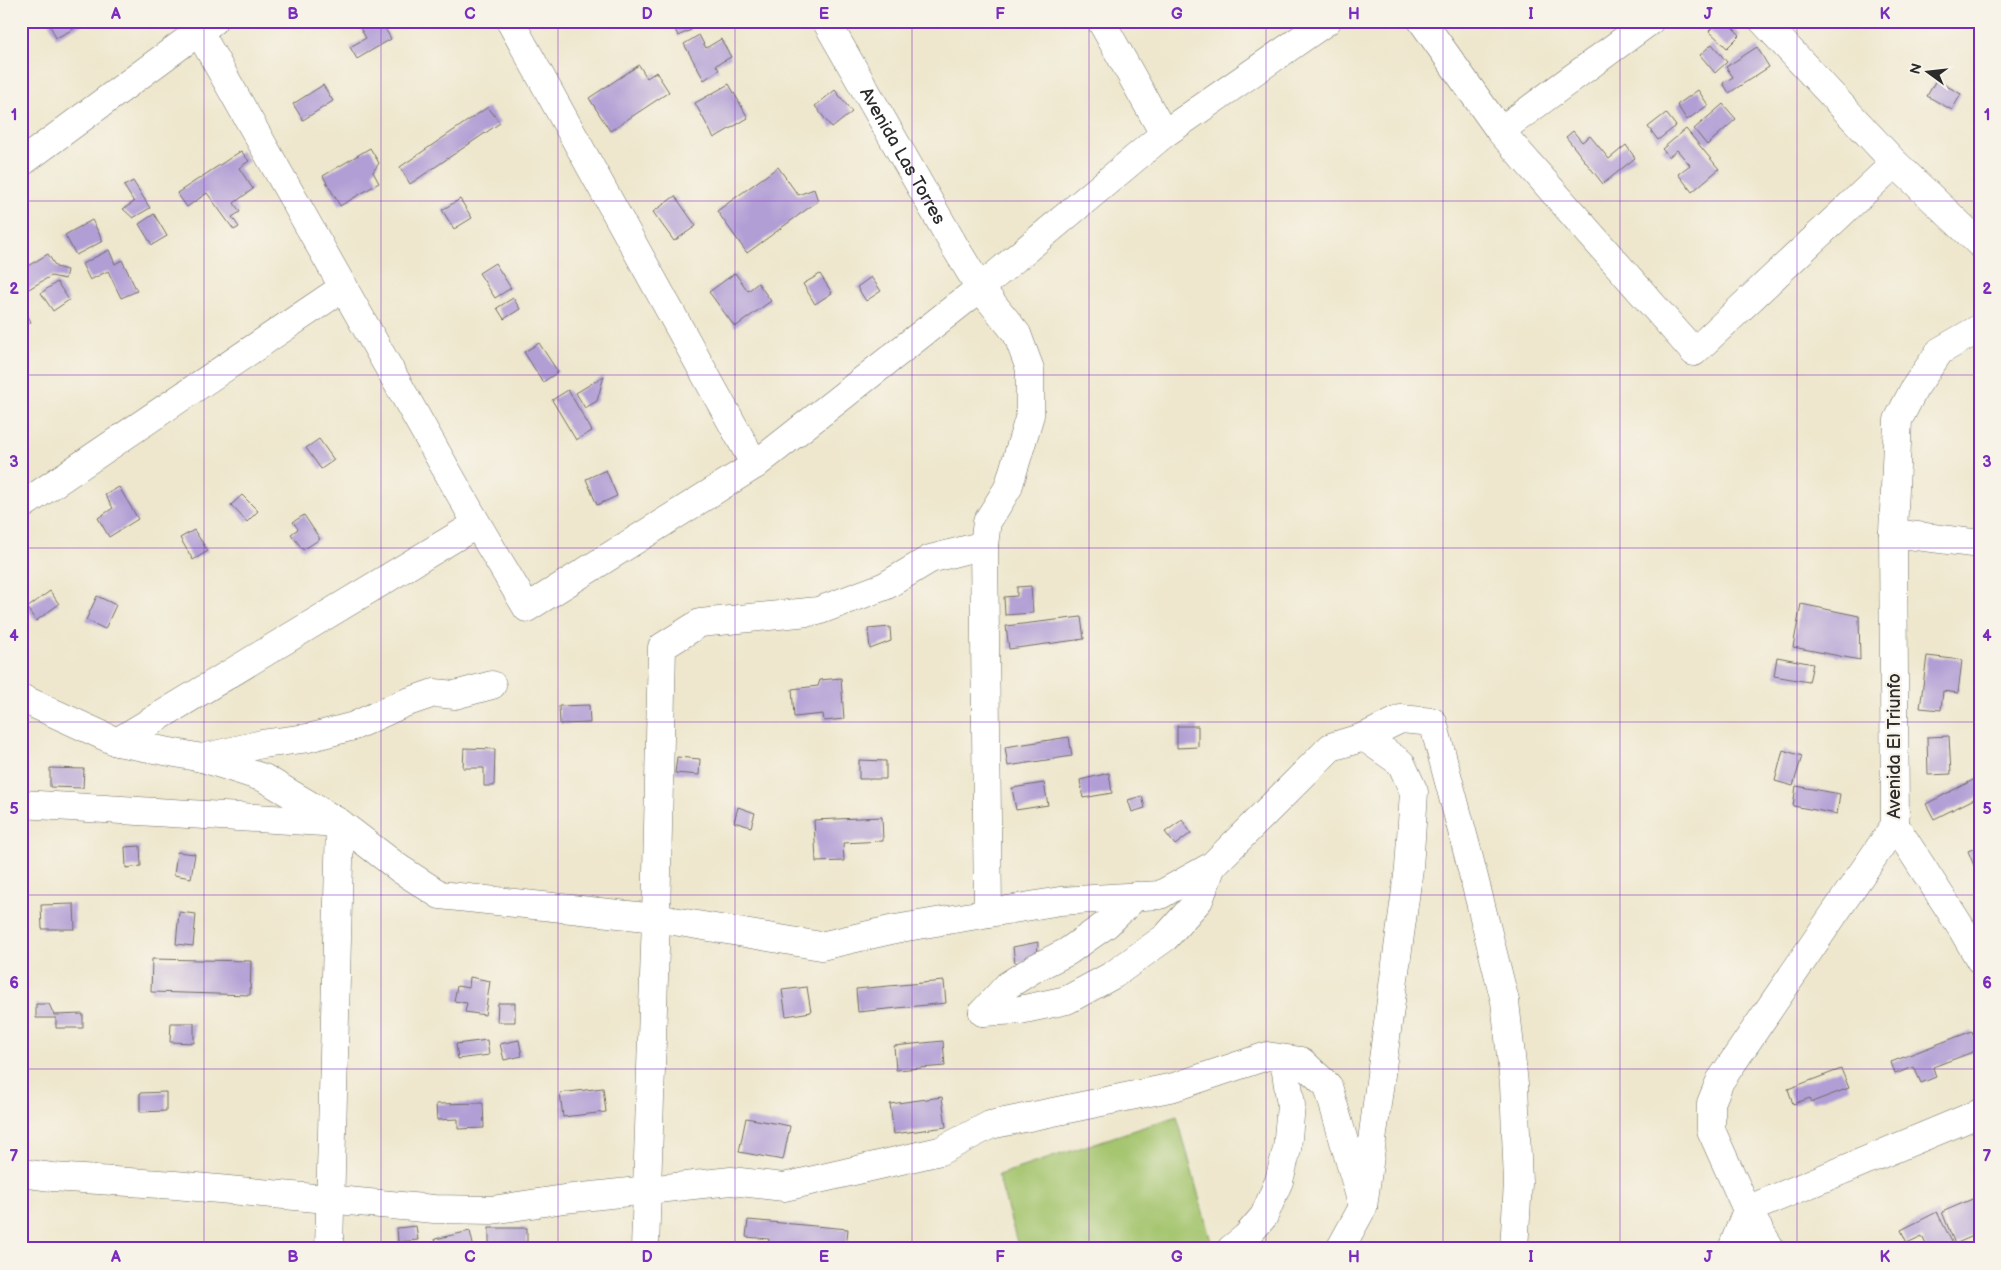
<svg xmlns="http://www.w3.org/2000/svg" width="2001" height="1270" font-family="'Balsamiq Sans',sans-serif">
<rect width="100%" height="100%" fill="#f7f3e8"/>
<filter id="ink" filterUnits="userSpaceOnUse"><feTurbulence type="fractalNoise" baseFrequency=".02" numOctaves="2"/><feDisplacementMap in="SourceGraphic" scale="10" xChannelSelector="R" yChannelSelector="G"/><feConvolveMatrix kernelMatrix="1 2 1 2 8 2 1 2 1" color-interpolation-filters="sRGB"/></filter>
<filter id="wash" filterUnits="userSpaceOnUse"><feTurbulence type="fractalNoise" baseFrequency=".0096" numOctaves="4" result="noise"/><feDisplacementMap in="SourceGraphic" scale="20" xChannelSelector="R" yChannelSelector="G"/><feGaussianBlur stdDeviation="1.12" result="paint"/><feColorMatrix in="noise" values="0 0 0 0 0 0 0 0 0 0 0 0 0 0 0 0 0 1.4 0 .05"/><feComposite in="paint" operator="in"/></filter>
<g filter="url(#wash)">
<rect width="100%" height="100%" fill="#eee7cd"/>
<!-- green -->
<polygon fill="#a4c56e" stroke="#68784c" points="1177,1116 1213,1249 1019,1249 998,1175"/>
<g id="blocks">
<!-- building -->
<g fill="#b19ed5">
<polygon points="48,21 89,21 56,38"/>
<polygon points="356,21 381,21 391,39 357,59 350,47 366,38"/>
<polygon points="671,21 688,21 691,30 678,36"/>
<polygon points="1718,21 1726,21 1740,35 1727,48 1709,31"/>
<polygon points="699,35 706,48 721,39 731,57 716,65 719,70 704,80 684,44"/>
<polygon points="1712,44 1727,62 1715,73 1700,55"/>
<polygon points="1757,47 1769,67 1729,93 1723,83 1733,77 1726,67"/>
<polygon points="639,65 647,78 656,72 669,92 610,131 589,98"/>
<polygon points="1936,80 1961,94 1952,110 1927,96"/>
<polygon points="729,84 748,118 714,138 695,103"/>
<polygon points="323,85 333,101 303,120 293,104"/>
<polygon points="835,90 852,112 832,128 815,106"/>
<polygon points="1698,90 1708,105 1687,120 1677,105"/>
<polygon points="1723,104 1736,119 1707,145 1694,129"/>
<polygon points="488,107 500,123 410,184 400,167"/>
<polygon points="1666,113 1676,126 1658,140 1648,127"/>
<polygon points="1686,129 1719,169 1692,192 1678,174 1690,165 1677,150 1669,157 1662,149"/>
<polygon points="1573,131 1582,142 1590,136 1609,159 1626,145 1635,158 1603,184 1566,137"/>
<polygon points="370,148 379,163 373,172 379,183 340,206 323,176"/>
<polygon points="241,151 249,161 239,168 253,189 234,203 240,212 232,217 239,227 234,230 207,193 187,207 177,193"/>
<polygon points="778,167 798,195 814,189 818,201 747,253 717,211"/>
<polygon points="133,181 150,208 133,218 123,209 134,202 124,186"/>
<polygon points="675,196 696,226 674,241 653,212"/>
<polygon points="460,199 472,218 454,229 442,210"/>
<polygon points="154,214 167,236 152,245 139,224"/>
<polygon points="92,220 103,241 76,255 65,235"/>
<polygon points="109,250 115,264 122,260 137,291 121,298 108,271 90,280 82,264"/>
<polygon points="48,254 56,267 67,270 65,279 51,276 27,290 21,279 21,270"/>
<polygon points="495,263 511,288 495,298 479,273"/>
<polygon points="735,273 748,291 758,283 771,301 735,327 709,292"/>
<polygon points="820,274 832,293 815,304 803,284"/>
<polygon points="871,277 881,291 866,301 857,287"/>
<polygon points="57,282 69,300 53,311 41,293"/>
<polygon points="513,298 520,309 504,319 497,308"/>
<polygon points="21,302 31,322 21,328"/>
<polygon points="539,343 558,372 543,382 524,352"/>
<polygon points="604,376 597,401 585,408 576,393"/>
<polygon points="568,390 592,431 576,440 552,400"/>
<polygon points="319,439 334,460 321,469 306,448"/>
<polygon points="606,470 617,496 597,505 586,479"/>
<polygon points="119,487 138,519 109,537 98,518 113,508 105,495"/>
<polygon points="242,495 258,511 247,522 231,505"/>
<polygon points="304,515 320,539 303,550 291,534 298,529 293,522"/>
<polygon points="194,530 208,551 193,560 180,538"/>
<polygon points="1031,586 1033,613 1005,615 1004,597 1017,596 1017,587"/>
<polygon points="50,591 59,604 36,621 27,608"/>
<polygon points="97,596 116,605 105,629 86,620"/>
<polygon points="1801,604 1859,616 1860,660 1793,647"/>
<polygon points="1081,617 1084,639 1009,649 1006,626"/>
<polygon points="890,627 891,641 870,649 868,629"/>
<polygon points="1927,656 1962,660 1958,693 1943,691 1941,710 1920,708"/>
<polygon points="1777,657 1813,664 1809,682 1774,676"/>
<polygon points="841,678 844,719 824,721 823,714 794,717 792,689 818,686 820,680"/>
<polygon points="589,705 590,723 560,724 559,706"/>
<polygon points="1177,726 1198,726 1198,747 1177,748"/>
<polygon points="1949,736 1951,774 1928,775 1927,737"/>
<polygon points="1069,737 1072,756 1008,766 1005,747"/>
<polygon points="464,748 495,749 494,786 484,786 484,768 463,768"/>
<polygon points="1783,750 1802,756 1793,786 1775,781"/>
<polygon points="677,757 700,759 699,775 675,773"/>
<polygon points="859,760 886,761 886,779 859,779"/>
<polygon points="50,768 84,769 83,788 50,787"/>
<polygon points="1109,773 1112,793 1083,798 1080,780"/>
<polygon points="1979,777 1980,796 1934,819 1926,804"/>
<polygon points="1044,783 1048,805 1016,810 1012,788"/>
<polygon points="1796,786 1840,794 1837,814 1793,806"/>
<polygon points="1142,796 1145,808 1132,812 1128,800"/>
<polygon points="738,807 755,813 751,827 734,822"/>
<polygon points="882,817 883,841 843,843 844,861 816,862 814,820"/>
<polygon points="1182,820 1191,833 1175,845 1165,832"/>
<polygon points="140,846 141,866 126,868 125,847"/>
<polygon points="1980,846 1980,866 1975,868 1968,851"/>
<polygon points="177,852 195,854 191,878 174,875"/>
<polygon points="74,904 75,929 42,929 41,905"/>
<polygon points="179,912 196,914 193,946 176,944"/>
<polygon points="1038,942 1037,959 1015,963 1013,947"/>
<polygon points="152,959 251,961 250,995 151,992"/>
<polygon points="470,977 490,981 485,1015 465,1012 467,1003 454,1001 457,986 469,988"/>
<polygon points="944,981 946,1003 858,1012 856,989"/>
<polygon points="807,987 811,1012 786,1016 782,990"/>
<polygon points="498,1003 515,1003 515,1022 497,1022"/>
<polygon points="36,1004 49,1004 54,1015 83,1014 83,1028 56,1028 56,1018 36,1018"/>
<polygon points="171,1023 194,1023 194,1043 170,1042"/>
<polygon points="1972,1031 1978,1050 1933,1067 1936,1077 1921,1083 1914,1067 1895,1074 1891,1062"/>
<polygon points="487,1040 489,1055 458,1059 456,1044"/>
<polygon points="519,1040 522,1056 504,1060 500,1044"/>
<polygon points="943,1041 945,1066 896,1070 894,1046"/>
<polygon points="1841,1069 1849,1088 1812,1102 1810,1098 1793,1104 1788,1089"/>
<polygon points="603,1088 606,1112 563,1117 560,1093"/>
<polygon points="166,1092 166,1111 140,1112 140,1093"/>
<polygon points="942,1097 946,1127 894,1134 890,1104"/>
<polygon points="483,1103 484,1128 458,1129 458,1119 437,1120 436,1104"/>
<polygon points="746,1118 790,1126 783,1160 739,1152"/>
<polygon points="1977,1197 1980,1203 1980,1233 1955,1244 1942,1212"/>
<polygon points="1937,1212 1955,1248 1928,1249 1922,1236 1907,1243 1901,1230"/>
<polygon points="748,1220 848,1229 846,1249 768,1249 769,1239 746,1237"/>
<polygon points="416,1226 418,1240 398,1242 397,1228"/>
<rect x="489" y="1228" width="38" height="21"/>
<polygon points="470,1231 474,1249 437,1249 435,1239"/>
</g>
</g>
</g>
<g filter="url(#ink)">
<use href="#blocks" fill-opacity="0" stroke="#6f6d64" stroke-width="1"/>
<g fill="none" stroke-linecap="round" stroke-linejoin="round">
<defs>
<g id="minor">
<polyline points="193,21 477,524 527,608 755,465 980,288 1164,134 1327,21"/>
<polyline points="510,21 755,465"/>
<path id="s1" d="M826,21L955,247L980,288L1017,334L1030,369V415L1008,488L987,522L984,545L988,913"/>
<polyline points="1101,21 1164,134"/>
<polyline points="1422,21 1500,131 1694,352 1895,163"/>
<polyline points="1763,21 1895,163 1980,244"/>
<polyline points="1500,131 1650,21"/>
<polyline points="21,163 213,21"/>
<polyline points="21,506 344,287"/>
<polyline points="1893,533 1980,544"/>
<polyline points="21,698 117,742 202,758 264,778 340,823 400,869 440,895 656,918 821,946 895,929 1060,901 1160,895 1212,866 1331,747 1364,737 1401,719 1433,722 1466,846 1505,1001 1514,1084 1518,1183 1514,1249"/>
<polyline points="117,742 477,524"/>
<polyline points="202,758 262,744 308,738 354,726 402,704 434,693 455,695 492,685"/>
<polyline points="21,804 340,823 329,1249"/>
<polyline points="1895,825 1962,929 1980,960"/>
<polyline points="983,1012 1020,1010 1067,1000 1113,975 1166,937 1199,900 1212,866"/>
<polyline points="983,1012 1008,985 1035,968 1067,952 1107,924 1136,896"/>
<polyline points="21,1173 52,1177 175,1185 434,1209 492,1210 564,1199 731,1181 784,1187 940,1151 990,1125 1174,1087 1267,1056 1301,1061 1328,1086 1363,1207"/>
<polyline points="645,1249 656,918 662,647 700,623 818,611 885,586 930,559 984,545"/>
<polyline points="1231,1249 1246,1237 1264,1216 1279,1181 1287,1149 1291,1105 1284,1059"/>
<polyline points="1340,1249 1363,1207 1409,868 1414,792 1401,763 1364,737"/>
<polyline points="1732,1249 1747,1210 1980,1113"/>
<polyline points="1771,1249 1747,1210 1711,1130 1711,1103 1720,1081 1895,825 1893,533 1898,420 1914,389 1940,351 1980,328"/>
</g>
</defs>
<!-- minor casing -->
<use href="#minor" stroke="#6f6d64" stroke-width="29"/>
<!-- minor -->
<use href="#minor" stroke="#fff" stroke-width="28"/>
</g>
</g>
<!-- grid -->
<path fill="none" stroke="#7b2cbf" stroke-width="1" stroke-opacity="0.55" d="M204,21V1249M381,21V1249M558,21V1249M735,21V1249M912,21V1249M1089,21V1249M1266,21V1249M1443,21V1249M1620,21V1249M1797,21V1249M21,201H1980M21,375H1980M21,548H1980M21,722H1980M21,895H1980M21,1069H1980"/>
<g text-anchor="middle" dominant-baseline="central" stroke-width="4.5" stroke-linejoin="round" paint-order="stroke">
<!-- street labels -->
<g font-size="18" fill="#2b2b2b" stroke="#f7f3e8">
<text stroke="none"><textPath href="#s1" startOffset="155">Avenida Las Torres</textPath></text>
<text transform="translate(1894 746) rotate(-90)">Avenida El Triunfo</text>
</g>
</g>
<!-- margin -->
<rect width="2001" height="1270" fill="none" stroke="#f7f3e8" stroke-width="55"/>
<!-- north arrow -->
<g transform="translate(1928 72) rotate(285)" stroke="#f7f3e8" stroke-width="4" paint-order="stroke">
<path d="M0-4L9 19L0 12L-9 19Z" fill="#2b2b2b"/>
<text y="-8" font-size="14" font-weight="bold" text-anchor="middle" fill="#2b2b2b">N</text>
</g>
<rect x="28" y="28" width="1946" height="1214" fill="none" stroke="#7b2cbf" stroke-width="2"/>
<g font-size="16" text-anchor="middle" font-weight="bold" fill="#7b2cbf">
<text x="116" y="19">A</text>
<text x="293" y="19">B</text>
<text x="470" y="19">C</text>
<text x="647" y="19">D</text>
<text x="824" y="19">E</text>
<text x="1000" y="19">F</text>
<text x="1177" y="19">G</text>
<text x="1354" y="19">H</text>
<text x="1531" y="19">I</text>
<text x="1708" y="19">J</text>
<text x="1885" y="19">K</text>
<text x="14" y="120">1</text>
<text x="1987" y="120">1</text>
<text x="14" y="294">2</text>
<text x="1987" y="294">2</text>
<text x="14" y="467">3</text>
<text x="1987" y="467">3</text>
<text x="14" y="641">4</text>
<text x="1987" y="641">4</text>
<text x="14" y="814">5</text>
<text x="1987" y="814">5</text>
<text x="14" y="988">6</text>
<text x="1987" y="988">6</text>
<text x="14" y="1161">7</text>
<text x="1987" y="1161">7</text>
<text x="116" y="1262">A</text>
<text x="293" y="1262">B</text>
<text x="470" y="1262">C</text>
<text x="647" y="1262">D</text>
<text x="824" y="1262">E</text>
<text x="1000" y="1262">F</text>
<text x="1177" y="1262">G</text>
<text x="1354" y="1262">H</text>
<text x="1531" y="1262">I</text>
<text x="1708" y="1262">J</text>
<text x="1885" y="1262">K</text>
</g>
</svg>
